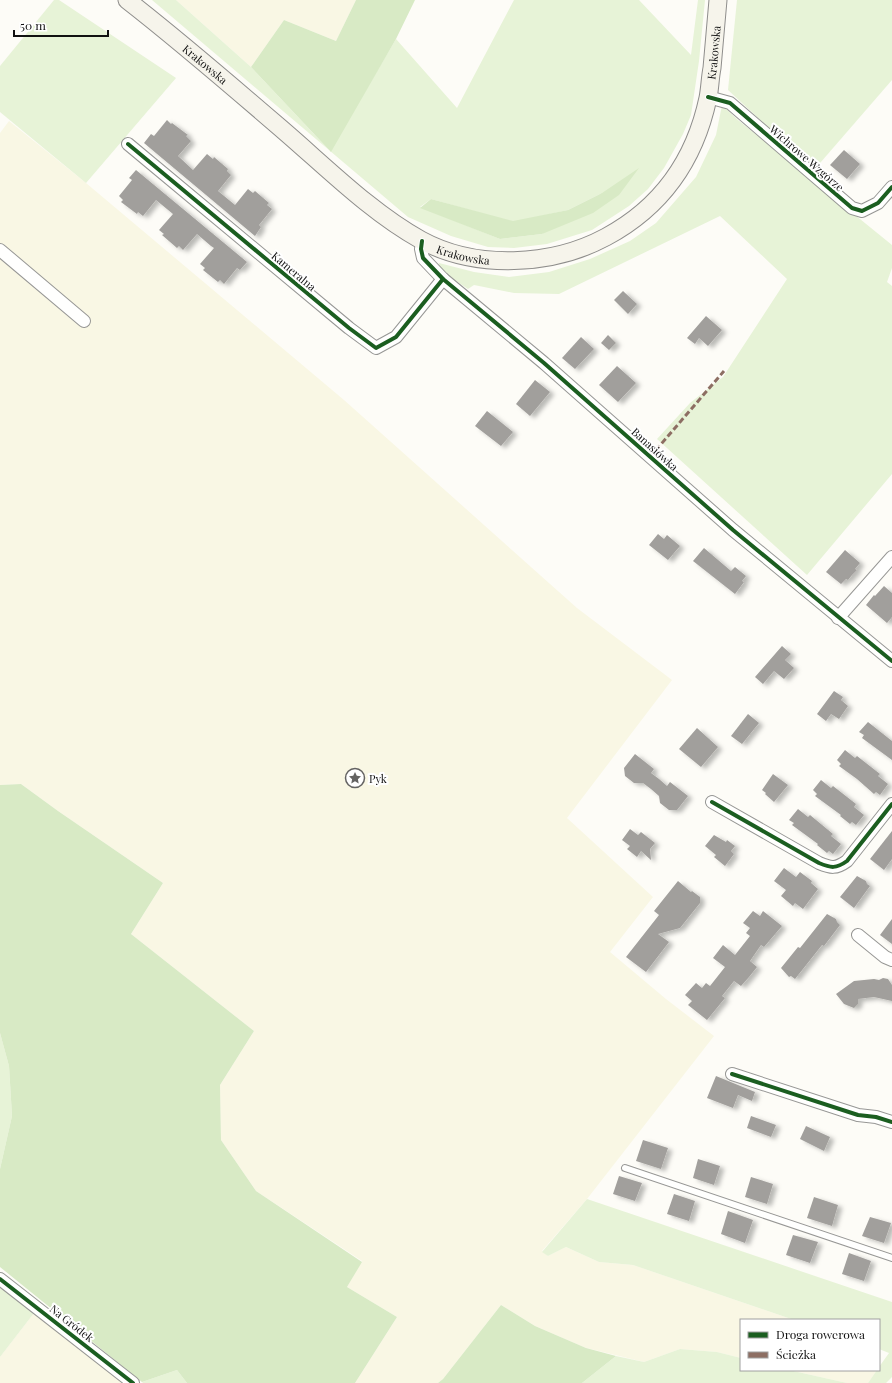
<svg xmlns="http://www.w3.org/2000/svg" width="892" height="1383" font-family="'Playfair Display',serif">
<defs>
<filter id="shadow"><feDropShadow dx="4.5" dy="2.5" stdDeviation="2" flood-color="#0004"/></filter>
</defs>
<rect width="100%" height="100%" fill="#fdfcf7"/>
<!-- farmland -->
<g fill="#f9f7e4">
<polygon points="176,0 356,0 336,41 284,20 251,67"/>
<polygon points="9,121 86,183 344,400 577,608 672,680 567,818 653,897 610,952 666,999 714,1036 587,1199 542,1251 548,1256 566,1247 599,1262 633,1265 794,1320 741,1320 741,1358 717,1352 680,1349 644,1362 586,1348 535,1326 501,1305 443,1379 438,1383 355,1383 397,1317 347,1287 362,1261 256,1191 221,1140 220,1085 254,1031 131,934 163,883 58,811 21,784 0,785 0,133"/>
<polygon points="34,1313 124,1383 0,1383 0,1357"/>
<polygon points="789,1370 877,1370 868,1383 847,1383"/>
</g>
<!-- green -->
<g fill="#e7f3d7" fill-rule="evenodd">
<polygon points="54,0 59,0 176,78 86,183 0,112 0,66"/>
<path d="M152,0H176L251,67L330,151L396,39L457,108L514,0H639L691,55L698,0H705L699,61L691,115L683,134L664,168L648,189L629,206L592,230L547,244L514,248L488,247L451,236L408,217ZM637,169L542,234L500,239L420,207L431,199L513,222L568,210L602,193Z"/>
<polygon points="737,0 892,0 892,80 814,170 728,90"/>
<polygon points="722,105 738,120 892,245 892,268 887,282 892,286 892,474 807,575 657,439 690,403 723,377 787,279 720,216 559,294 514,293 474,285 468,289 437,268 439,263 474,272 509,277 549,272 590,259 630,241 656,223 696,177 716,135"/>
<polygon points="0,1033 9,1066 12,1116 0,1169"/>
<polygon points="587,1199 892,1302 892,1377 886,1383 868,1383 877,1370 879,1370 879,1367 889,1353 879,1349 879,1320 794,1320 633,1265 599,1262 566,1247 548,1256 542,1252"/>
<polygon points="0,1285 34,1313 0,1357"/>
<polygon points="680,1349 717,1352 741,1358 741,1370 789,1370 847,1383 582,1383 616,1356 644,1362"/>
<polygon points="177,1370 187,1383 143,1383 142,1382"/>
</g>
<!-- forest -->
<g fill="#d8eac5">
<polygon points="356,0 415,0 396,39 331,152 251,67 284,20 336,41"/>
<polygon points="639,168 619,195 593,213 542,234 500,239 420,208 431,199 513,221 568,210 602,193"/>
<polygon points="21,784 58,811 163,883 131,934 254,1031 220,1085 221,1140 256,1191 362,1262 347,1287 397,1317 355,1383 187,1383 177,1370 142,1382 0,1267 0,1169 12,1116 9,1066 0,1033 0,785"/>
<polygon points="501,1305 535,1326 586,1348 616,1356 582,1383 438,1383 443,1379"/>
</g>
<!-- building -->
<g fill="#a19f9c" filter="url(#shadow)">
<polygon points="167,120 171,124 172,123 188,135 186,136 191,141 178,156 193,170 207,154 213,159 214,157 228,169 227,171 231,175 218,191 235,205 248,189 253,193 255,191 269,203 267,205 272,209 259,225 261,227 255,236 144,143 151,134 154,136"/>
<polygon points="844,150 860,164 847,179 830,165"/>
<polygon points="136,170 247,262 240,270 237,268 224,284 220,280 218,282 203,270 205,268 200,264 214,248 211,246 197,234 183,250 179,246 177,248 162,235 164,234 159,230 173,214 156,200 143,216 138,212 137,214 121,202 123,200 119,196 132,180 129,178"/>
<polygon points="623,291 637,304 628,314 614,300"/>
<polygon points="706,316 722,330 708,346 699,338 695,344 687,338"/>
<polygon points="608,335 616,343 609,350 601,343"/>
<polygon points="581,337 594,349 575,369 562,358"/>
<polygon points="617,366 636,383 618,402 599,385"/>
<polygon points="535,380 550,392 530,416 516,404"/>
<polygon points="487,411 513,432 501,446 475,426"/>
<polygon points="658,534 664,539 667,535 680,546 668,560 649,545"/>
<polygon points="704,548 731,571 735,567 746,576 742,581 744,582 735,594 693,561"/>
<polygon points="845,550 860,563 855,569 857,570 852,575 848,580 846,579 841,584 826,572"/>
<polygon points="884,586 892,593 892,617 887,623 866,605 874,595 875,596"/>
<polygon points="782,646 791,654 785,660 794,668 784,679 774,671 763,684 755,677"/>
<polygon points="834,691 843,697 841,700 848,706 839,719 831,714 826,721 817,714"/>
<polygon points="748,714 759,723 742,744 731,736"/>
<polygon points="868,722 892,741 892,760 862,738 864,735 859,732"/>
<polygon points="697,728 718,747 701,767 679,749"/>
<polygon points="845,750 855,758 857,756 880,774 878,776 888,784 880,795 876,792 874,794 857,779 839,766 841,764 837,760"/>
<polygon points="635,754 654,769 651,773 659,779 667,786 670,782 688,796 677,810 669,810 660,803 659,796 651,789 643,783 634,783 625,776 624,768"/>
<polygon points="773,774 788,785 774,802 765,794 766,793 762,790"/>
<polygon points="821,780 831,788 833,786 856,804 854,807 864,815 856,825 852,822 850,824 840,816 841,815 815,796 817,794 813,790"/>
<polygon points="798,809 808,817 810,815 833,834 831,836 841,844 833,854 829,851 827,853 817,845 818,844 792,825 794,823 789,820"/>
<polygon points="630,829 638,835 641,832 655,843 650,849 651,860 641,851 637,857 627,849 630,846 622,840"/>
<polygon points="892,831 892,859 884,870 870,859"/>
<polygon points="714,835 726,842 727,840 735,846 731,851 734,854 725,866 714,857 716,855 705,846"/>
<polygon points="784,868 796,877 800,872 812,881 811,883 818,889 803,909 795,903 793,906 781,896 786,890 774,881"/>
<polygon points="857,876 866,881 867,884 870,886 854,908 840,897"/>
<polygon points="678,881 691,892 692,891 700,897 700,903 680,928 658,934 669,942 646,972 626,957 659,915 654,911"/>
<polygon points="753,911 760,916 763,911 782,926 764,947 761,945 750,961 757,967 749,977 741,986 734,981 722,996 725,998 707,1020 688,1005 692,1001 685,995 696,983 702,988 706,983 710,986 725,967 713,958 723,945 735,955 750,936 746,933 750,928 743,923"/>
<polygon points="827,914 836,919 837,922 840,925 824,946 822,945 795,979 791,976 789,977 781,968 798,947 800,948"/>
<polygon points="892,919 892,944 880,935"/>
<polygon points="883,978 888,979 892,985 892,1001 874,997 858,999 858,1004 854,1008 844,1004 836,994 854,981 874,979 879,980"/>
<polygon points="716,1076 755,1092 752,1101 738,1095 733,1108 707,1098"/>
<polygon points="751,1116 776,1125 771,1137 747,1128"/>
<polygon points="806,1126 830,1137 824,1151 800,1139"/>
<polygon points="643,1140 668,1148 661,1169 636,1161"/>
<polygon points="698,1159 720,1166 714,1185 693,1178"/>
<polygon points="619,1176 642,1183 635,1201 613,1194"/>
<polygon points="751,1177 773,1184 767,1204 745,1197"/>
<polygon points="674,1194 695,1201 689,1221 667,1214"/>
<polygon points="814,1197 838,1205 832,1226 807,1218"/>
<polygon points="728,1211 753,1220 745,1243 721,1234"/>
<polygon points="870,1217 891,1223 884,1243 862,1236"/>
<polygon points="793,1235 818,1242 810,1263 786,1255"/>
<polygon points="849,1253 871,1261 864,1281 842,1274"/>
</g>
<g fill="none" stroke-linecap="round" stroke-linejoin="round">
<defs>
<polyline id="service" points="625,1168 892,1258"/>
<g id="minor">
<polyline points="708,97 730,103 852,208 862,211 878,203 892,187"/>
<polyline points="128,144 349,328 376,348 396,337 443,279"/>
<polyline points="422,241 421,249 423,258 443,279 544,363 733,530 892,661"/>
<polyline points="0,250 84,321"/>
<polyline points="838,618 892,557"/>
<path d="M712,802L819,863C831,868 836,869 847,861L892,804"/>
<polyline points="858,935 885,957 892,960"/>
<polyline points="732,1074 858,1115 876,1117 892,1122"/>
<polyline points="0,1279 133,1383"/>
</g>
<g id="secondary">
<path id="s1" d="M127,0C181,42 233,87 284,131C327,168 372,213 421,240C476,270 552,266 606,237C662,207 695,159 708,98C710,88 710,78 712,68C714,45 716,23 718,0"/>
</g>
</defs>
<!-- service casing -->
<use href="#service" stroke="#979795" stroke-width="8"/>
<!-- minor casing -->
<use href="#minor" stroke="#979795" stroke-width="14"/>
<!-- secondary casing -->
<use href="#secondary" stroke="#8e8d8b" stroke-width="19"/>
<!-- service -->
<use href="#service" stroke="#fffffe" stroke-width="6"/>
<!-- minor -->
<use href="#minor" stroke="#fffffe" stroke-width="12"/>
<!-- secondary -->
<use href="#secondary" stroke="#f6f4eb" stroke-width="17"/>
<!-- quiet -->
<polyline stroke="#8d6e63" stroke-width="3" stroke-dasharray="6 3" stroke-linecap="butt" points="650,457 724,371"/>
<defs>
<g id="cycleway">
<polyline points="708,97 730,103 852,208 862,211 878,203 892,187"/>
<polyline points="128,144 349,328 376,348 396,337 443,279"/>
<polyline points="422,241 421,249 423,258 443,279 544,363 733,530 892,661"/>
<path d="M712,802L819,863C831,868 836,869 847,861L892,804"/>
<polyline points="732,1074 858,1115 876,1117 892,1122"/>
<polyline points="0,1279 133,1383"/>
</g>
</defs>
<!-- cycleway casing -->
<use href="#cycleway" stroke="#fff" stroke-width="6"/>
<!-- cycleway -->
<use href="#cycleway" stroke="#1b5e20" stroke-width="4"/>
</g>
<!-- icons -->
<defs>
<symbol id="sight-ring" viewBox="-11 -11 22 22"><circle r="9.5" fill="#fff" stroke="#646362" stroke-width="1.5"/><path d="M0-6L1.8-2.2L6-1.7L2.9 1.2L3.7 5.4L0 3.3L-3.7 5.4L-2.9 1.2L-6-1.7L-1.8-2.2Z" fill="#646362"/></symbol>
</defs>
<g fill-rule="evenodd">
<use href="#sight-ring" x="344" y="767" width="22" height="22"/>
</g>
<g text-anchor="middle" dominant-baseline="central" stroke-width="4" stroke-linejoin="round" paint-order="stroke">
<!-- street labels -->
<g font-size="11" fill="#111" stroke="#fff">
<text stroke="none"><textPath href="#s1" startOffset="796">Krakowska</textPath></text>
<text stroke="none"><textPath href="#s1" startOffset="101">Krakowska</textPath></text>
<text transform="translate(807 158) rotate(41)">Wichrowe Wzgórze</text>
<text stroke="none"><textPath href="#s1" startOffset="425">Krakowska</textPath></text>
<text transform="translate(294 271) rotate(40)">Kameralna</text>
<text transform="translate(655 449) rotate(42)">Banasiówka</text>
<text transform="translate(72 1323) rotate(38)">Na Gródek</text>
</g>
<!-- poi labels -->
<g font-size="11" fill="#111" stroke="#fff" text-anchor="start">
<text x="369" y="778">Pyk</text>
</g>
</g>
<!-- legend -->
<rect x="740" y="1319" width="140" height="52" fill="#ffffff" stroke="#a0a0a0"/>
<rect x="748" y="1332" width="20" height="6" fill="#1b5e20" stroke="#a0a0a0"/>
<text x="776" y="1339" font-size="12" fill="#111111">Droga rowerowa</text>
<rect x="748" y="1352" width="20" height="6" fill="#8d6e63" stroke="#a0a0a0"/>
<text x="776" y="1359" font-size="12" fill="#111111">Ścieżka</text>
<!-- scale -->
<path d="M14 30v6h94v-6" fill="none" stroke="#111111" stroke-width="2"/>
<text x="20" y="30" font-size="12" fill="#111111" stroke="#ffffff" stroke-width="3" paint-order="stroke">50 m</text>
</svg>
